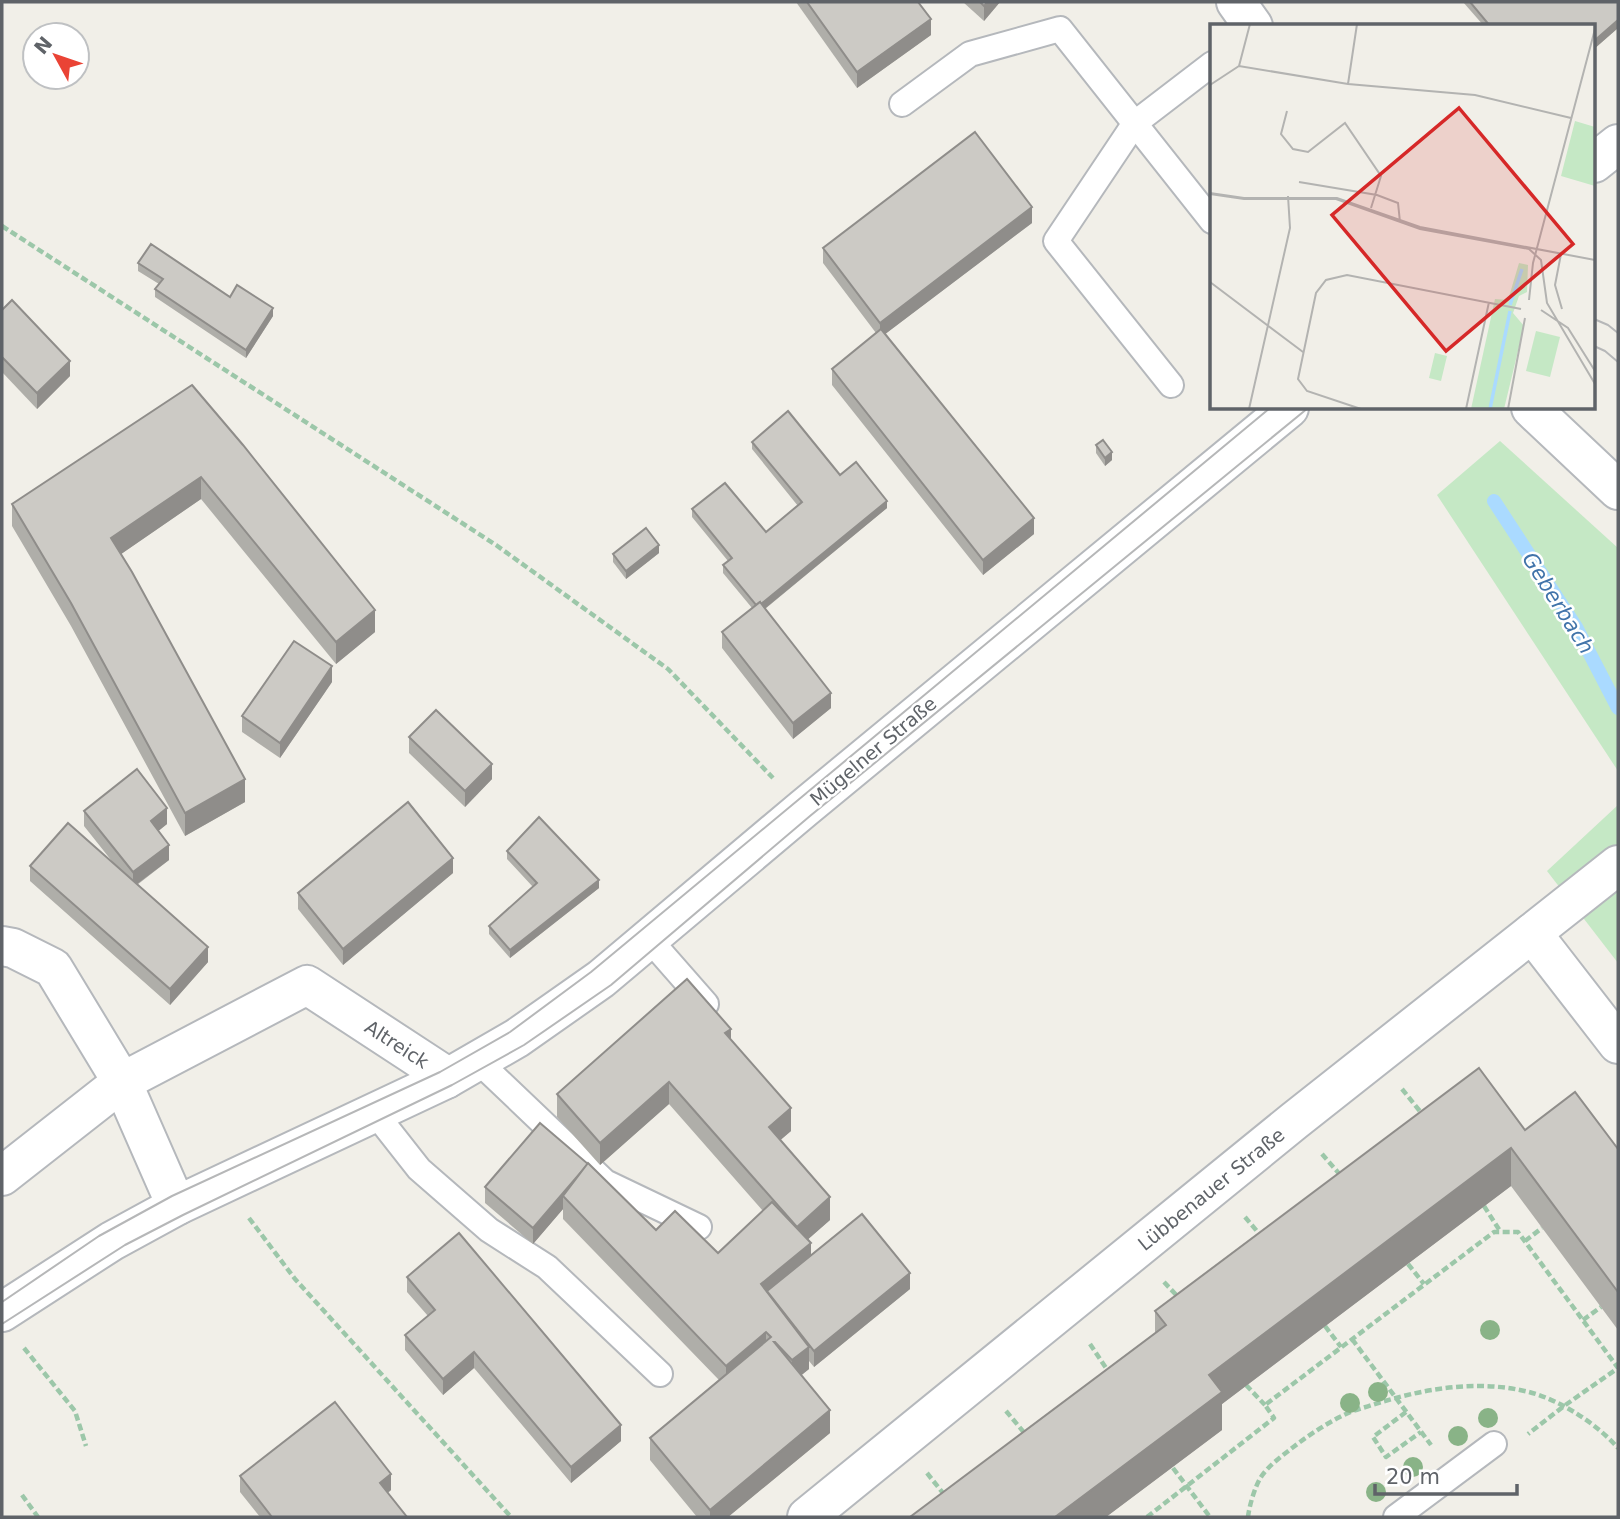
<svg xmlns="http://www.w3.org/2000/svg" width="1620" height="1519" font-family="'DejaVu Sans',sans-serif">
<rect width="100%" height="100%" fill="#f1efe8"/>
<!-- green -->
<g fill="#c5e8c5">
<polygon points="1500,441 1618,548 1618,771 1437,495"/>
<polygon points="1618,805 1618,963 1547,871"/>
</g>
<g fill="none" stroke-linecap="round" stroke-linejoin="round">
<!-- stream -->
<polyline stroke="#aadaff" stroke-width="14" points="1494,501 1576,627 1618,708"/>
<defs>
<g id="service">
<polyline points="902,104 970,54 1060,29 1212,221"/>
<polyline points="1171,385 1056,241 1135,123 1212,64"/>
<polyline points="649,939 706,1004"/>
<polyline points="478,1061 605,1182 699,1227"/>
<polyline points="375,1113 419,1169 489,1230 547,1267 660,1374"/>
<polyline points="1396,1517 1494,1444"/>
</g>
<g id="minor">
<polyline points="1236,2 1253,26"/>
<polyline points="1531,408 1618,490"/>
<polyline points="1532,933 1618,1044"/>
<polyline points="2,946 13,948 53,968 122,1082 172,1196 178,1205"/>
<polyline points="2,1176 122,1082 307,985 440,1072 446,1079"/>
<polyline points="807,1517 1294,1121 1618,865"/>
</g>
<g id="tertiary">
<polyline points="1594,163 1618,144"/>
<polyline points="2,1312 112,1241 178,1205 446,1079 517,1038 601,979 803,809 1289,408"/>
</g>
</defs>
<!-- service casing -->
<use href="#service" stroke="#b5b8bc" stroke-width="28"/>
<!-- minor casing -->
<use href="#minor" stroke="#b5b8bc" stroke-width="42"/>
<!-- tertiary casing -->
<use href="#tertiary" stroke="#b5b8bc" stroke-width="42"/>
<!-- path -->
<g stroke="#9cc7a9" stroke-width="4.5" stroke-dasharray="7 3.5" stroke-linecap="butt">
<polyline points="2,226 496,545 668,669 773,778"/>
<polyline points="1402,1089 1423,1115"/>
<polyline points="1322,1154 1342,1177"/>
<polyline points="1484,1206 1500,1231"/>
<polyline points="1245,1217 1262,1237"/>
<polyline points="249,1218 295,1279 511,1517"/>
<polyline points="1525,1241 1542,1228"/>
<polyline points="1408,1264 1424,1284"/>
<polyline points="1164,1282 1180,1299"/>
<polyline points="1583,1320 1601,1307"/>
<polyline points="1325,1326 1341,1347"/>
<polyline points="1352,1339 1431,1445"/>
<polyline points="1090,1344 1110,1374"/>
<polyline points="24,1348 75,1411 86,1446"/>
<polyline points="1246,1385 1265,1405"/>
<polyline points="1006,1411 1027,1436"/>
<polyline points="1406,1412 1373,1437 1386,1457 1421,1432"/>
<polyline points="1173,1468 1210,1517"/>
<polyline points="927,1473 946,1497"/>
<polyline points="22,1495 38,1517"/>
<polyline points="1147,1517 1274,1418 1265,1405 1494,1232 1518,1232 1618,1368 1564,1406 1528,1434"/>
<path d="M1248,1517C1249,1507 1255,1486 1261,1477C1268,1466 1282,1456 1292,1448C1309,1435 1327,1423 1346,1414C1354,1410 1363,1408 1372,1405C1421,1389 1477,1379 1529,1392C1560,1400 1597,1424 1618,1448"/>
</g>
<!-- service -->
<use href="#service" stroke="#fff" stroke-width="24"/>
<!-- minor -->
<use href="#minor" stroke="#fff" stroke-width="38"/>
<!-- tertiary -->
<use href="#tertiary" stroke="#fff" stroke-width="38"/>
<!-- tram -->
<g stroke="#b6b7b8" stroke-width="2">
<polyline points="1594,319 1608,325 1618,333"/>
<polyline points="1594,346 1605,351 1618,362"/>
<polyline points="2,1302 99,1236 172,1196 440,1072 510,1032 591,972 1270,408"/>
<polyline points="2,1324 125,1245 183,1215 452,1085 524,1045 611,985 810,816 1308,408"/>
</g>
</g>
<!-- trees -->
<g fill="#89b387">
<circle cx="1490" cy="1330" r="10"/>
<circle cx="1378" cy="1392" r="10"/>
<circle cx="1350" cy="1403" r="10"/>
<circle cx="1488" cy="1418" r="10"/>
<circle cx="1458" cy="1436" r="10"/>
<circle cx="1413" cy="1467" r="10"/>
<circle cx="1376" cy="1492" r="10"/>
</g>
<!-- wall -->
<g fill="#afaea9">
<polygon points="796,2 918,2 931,35 857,88"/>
<polygon points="963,2 1000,2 984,21"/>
<polygon points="1463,2 1618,2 1618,28 1594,49 1594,26 1484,26"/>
<polygon points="1032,223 885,334 1034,534 983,575 832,385 832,369 876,333 823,263 823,248"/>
<polygon points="138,263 230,297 273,316 246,358 155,297 155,289 159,284 138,271"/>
<polygon points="2,310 70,376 37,409 2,372"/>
<polygon points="192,385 375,632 336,664 201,499 121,554 245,802 185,836 71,626 12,526 12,504"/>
<polygon points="752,442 840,475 887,508 765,609 831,708 793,739 722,648 722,632 752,608 723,573 723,565 728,561 692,517 692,509 766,532 798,506 752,449"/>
<polygon points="1096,445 1112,460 1105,466 1096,453"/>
<polygon points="659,553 626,579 613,562 613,554"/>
<polygon points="332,682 280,758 242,732 242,716"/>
<polygon points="409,737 492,779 465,807 409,753"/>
<polygon points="84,811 167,824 158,831 169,860 137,885 208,962 170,1005 30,881 30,866 115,865 84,826"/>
<polygon points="507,851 599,888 510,958 489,934 489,926 533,887 507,859"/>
<polygon points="453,873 343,965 298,909 298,893"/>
<polygon points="731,1040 791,1131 780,1140 830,1220 807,1240 811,1255 910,1289 814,1367 809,1361 809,1369 801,1375 830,1433 728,1517 697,1517 650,1460 650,1438 719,1380 563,1219 563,1209 533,1244 485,1203 485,1187 540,1123 656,1230 718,1253 763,1211 669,1104 600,1165 557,1117 557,1094"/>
<polygon points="1525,1130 1618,1149 1618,1330 1511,1186 1222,1404 1222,1430 1106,1517 910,1517 1155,1333 1155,1311"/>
<polygon points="407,1277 621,1441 571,1483 474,1368 443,1395 405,1350 405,1335 428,1316 407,1292"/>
<polygon points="240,1476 391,1490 388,1493 407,1517 260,1517 240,1492"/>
</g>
<!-- shaded-wall -->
<g fill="#8f8d8a">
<polygon points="987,2 1000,2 984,21 984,6"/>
<polygon points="931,19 931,35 857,88 857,72"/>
<polygon points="1618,20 1618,28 1594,49 1594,41"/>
<polygon points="1032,207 1032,223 880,338 880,323"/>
<polygon points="273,308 273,316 246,358 246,350"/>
<polygon points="70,361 70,376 37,409 37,393"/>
<polygon points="1112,452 1112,460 1105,466 1105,458"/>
<polygon points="201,477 201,499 111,561 111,538"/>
<polygon points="887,501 887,508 757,615 757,607"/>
<polygon points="1034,518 1034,534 983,575 983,560"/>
<polygon points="659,545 659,553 626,579 626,571"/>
<polygon points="375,610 375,632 336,664 336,642"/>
<polygon points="332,666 332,682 280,758 280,743"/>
<polygon points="831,693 831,708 793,739 793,723"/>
<polygon points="492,764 492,779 465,807 465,791"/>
<polygon points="245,779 245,802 185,836 185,813"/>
<polygon points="167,808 167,824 151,837 151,821"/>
<polygon points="169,845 169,860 133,887 133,872"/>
<polygon points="453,858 453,873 343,965 343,949"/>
<polygon points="599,880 599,888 510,958 510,950"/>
<polygon points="208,947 208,962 170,1005 170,989"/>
<polygon points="731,1029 731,1051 725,1033"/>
<polygon points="669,1082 669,1104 600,1165 600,1143"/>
<polygon points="791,1108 791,1131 769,1150 769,1127"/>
<polygon points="1511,1148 1511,1186 1222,1404 1222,1430 1106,1517 1055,1517 1209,1375"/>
<polygon points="588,1164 563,1196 563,1209 533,1244 533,1228"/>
<polygon points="830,1197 830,1220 797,1249 797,1227"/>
<polygon points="811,1243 811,1266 766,1292 761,1284"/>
<polygon points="910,1273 910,1289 814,1367 814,1351"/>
<polygon points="766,1332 766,1354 726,1388 726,1366"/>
<polygon points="809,1347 809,1369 792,1383 792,1360"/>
<polygon points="474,1352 474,1368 443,1395 443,1379"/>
<polygon points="830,1410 830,1433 728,1517 710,1517 710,1510"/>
<polygon points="621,1425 621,1441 571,1483 571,1467"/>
<polygon points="391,1474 391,1490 380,1498 380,1483"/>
</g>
<!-- building -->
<g fill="#cccac5" stroke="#8f8d8a" stroke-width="2">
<polygon points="807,2 918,2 931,19 857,72"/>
<polygon points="980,2 987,2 984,6"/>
<polygon points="1470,2 1618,2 1618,20 1594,41 1594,26 1490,26"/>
<polygon points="975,132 1032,207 880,323 823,248"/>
<polygon points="151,244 230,297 237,285 273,308 246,350 155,289 163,279 138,263"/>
<polygon points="12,300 70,361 37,393 2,357 2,310"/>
<polygon points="881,329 1034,518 983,560 832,369"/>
<polygon points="192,385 243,445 375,610 336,642 201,477 111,538 132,572 245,779 185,813 71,603 12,504"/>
<polygon points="788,411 840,475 856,462 887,501 761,604 760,602 756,605 723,565 732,558 692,509 725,483 766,532 802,502 752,442"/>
<polygon points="1103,440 1112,452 1105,458 1096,445"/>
<polygon points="646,528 659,545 626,571 613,554"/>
<polygon points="760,602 831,693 793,723 722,632"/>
<polygon points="294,641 332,666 280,743 242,716"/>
<polygon points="436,710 492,764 465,791 409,737"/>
<polygon points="137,769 167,808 151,821 169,845 133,872 84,811"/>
<polygon points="408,802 453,858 343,949 298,893"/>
<polygon points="539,817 599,880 510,950 489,926 537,883 507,851"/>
<polygon points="68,823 208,947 170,989 30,866"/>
<polygon points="687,979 731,1029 725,1033 791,1108 769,1127 830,1197 797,1227 669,1082 600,1143 557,1094"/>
<polygon points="1479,1068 1525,1130 1575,1092 1618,1149 1618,1292 1511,1148 1209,1375 1222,1392 1055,1517 910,1517 1166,1325 1155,1311"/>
<polygon points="540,1123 588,1164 533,1228 485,1187"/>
<polygon points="588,1163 656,1230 675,1211 718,1253 772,1202 811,1243 761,1284 809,1347 792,1360 775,1342 774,1342 830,1410 710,1510 650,1438 771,1337 766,1332 726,1366 563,1196"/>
<polygon points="862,1214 910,1273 814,1351 767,1291"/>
<polygon points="459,1233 621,1425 571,1467 474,1352 443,1379 405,1335 435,1310 407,1277"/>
<polygon points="335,1402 391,1474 380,1483 407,1517 272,1517 240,1476"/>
</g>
<g text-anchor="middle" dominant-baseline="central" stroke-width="5" stroke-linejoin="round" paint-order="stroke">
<!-- street labels -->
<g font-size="19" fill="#5f6368" stroke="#fff">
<text transform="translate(873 751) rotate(-40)">Mügelner Straße</text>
<text transform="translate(397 1044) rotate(33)">Altreick</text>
<text transform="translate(1211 1189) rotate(-39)">Lübbenauer Straße</text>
</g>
<!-- water labels -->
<g font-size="21" font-style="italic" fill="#4174aa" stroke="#fff">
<text transform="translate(1558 603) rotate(58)">Geberbach</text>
</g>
</g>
<!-- overview -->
<g transform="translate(1210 24)">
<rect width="385" height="385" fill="#f1efe8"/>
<path d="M365,97L385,103V162L351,152ZM309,239L318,241L317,268L309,272L303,289L314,302L294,385H261L285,275L298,276ZM326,307L350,313L340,353L316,347ZM225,329L237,332L231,357L219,354Z" fill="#c5e8c5"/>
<path fill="none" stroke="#aadaff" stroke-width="3.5" d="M300,281L312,245M280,385L300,287"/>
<path fill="none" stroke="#b3b3b1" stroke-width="2" d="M29,42L40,0M138,60L147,0M0,61L29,42L138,60L265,71L361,94M77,87L71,110L83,125L98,128L135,99L171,152L161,184M89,158L167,171L188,179L190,198M0,169L34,174H127L210,203L385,236M0,170L34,175H126L210,205L319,225L331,236L337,279L385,360M351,230L345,261L352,285M0,258L93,328M319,276L323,239L385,5M331,286L358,304L385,347M39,385L80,204L78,172M151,385L97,367L88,355L106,269L116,256L137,251L311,285M256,385L279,278M298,385L315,294"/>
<path fill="#d62828" fill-opacity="0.15" stroke="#d62828" stroke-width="3.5" d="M249,84L363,220L236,327L122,191Z"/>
<rect width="385" height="385" fill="none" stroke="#5f6368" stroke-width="3.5"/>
</g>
<!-- border -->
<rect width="1620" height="1519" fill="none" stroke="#5f6368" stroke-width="7"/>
<!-- north arrow -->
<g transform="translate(56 56) rotate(310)"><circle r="33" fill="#ffffff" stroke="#bfc1c3" stroke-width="2"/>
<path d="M0-5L12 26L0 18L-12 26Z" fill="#ea4335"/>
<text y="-10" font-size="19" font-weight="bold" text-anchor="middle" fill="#5f6368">N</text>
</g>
<!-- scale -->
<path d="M1375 1484v10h142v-10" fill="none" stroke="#5f6368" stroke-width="3.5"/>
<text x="1386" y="1484" font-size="21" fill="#5f6368" stroke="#ffffff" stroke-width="5" paint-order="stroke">20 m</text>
</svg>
